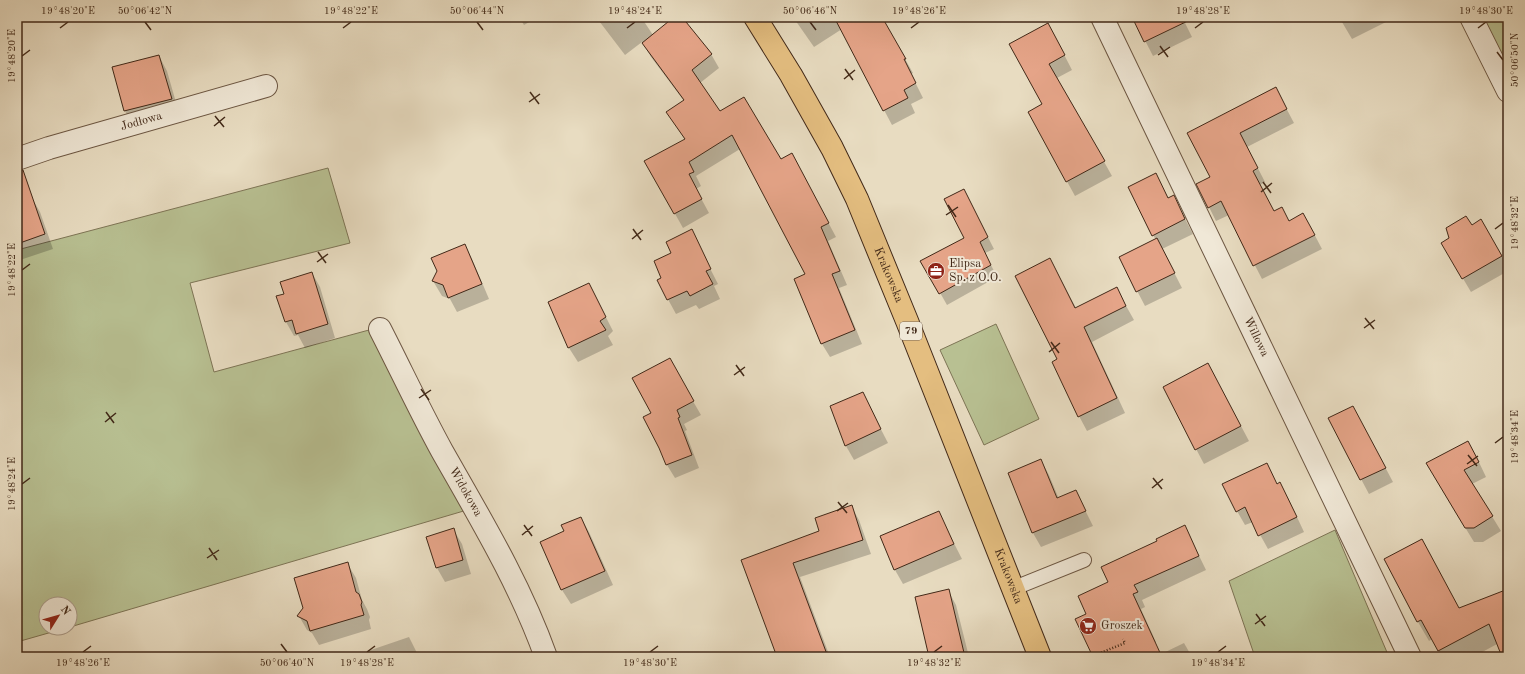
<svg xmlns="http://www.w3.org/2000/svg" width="1525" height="674" font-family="'Old Standard TT',serif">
<rect width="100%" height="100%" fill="#e8dcc1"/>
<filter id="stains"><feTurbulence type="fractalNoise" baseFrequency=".005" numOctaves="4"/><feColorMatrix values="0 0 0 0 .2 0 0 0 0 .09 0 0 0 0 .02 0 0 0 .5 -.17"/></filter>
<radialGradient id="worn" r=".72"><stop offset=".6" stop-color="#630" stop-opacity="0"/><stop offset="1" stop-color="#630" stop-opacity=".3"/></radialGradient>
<!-- green -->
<g fill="#b8c092" stroke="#7d7455">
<polygon points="1480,17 1508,17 1508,65 1505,66"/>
<polygon points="328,168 350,243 190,283 214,372 369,330 467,510 70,627 70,604 46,604 46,628 66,628 17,642 17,250"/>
<polygon points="996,324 1039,419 984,445 940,350"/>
<polygon points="1335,530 1389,657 1255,657 1229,581"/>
</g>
<!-- shadow -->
<g fill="#0003">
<polygon points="519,17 538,17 524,25"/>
<polygon points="596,17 641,17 653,35 675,17 681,17 711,54 719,68 700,83 720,113 780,160 799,168 836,237 828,241 847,285 839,288 862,344 830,357 822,344 806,275 740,149 696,176 701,186 696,189 709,213 683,228 646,162 685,140 668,112 684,101 651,57 642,42 625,55"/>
<polygon points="793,17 835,17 842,29 814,47"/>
<polygon points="1133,17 1182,17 1192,37 1153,56"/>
<polygon points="1339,17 1396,17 1352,39"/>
<polygon points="883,20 913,73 911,74 923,98 911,104 915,113 892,125 884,110"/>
<polygon points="1056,39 1072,70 1057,78 1112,176 1075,196 1029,112 1043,104 1010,44"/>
<polygon points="159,56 167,71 179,113 133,125 125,111 113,68"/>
<polygon points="1276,89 1294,123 1247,147 1265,182 1260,185 1274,212 1289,222 1311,228 1322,249 1262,279 1229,215 1216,221 1209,207 1211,177 1189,133"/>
<polygon points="1155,174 1169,199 1173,196 1193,234 1162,249 1182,288 1145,306 1120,258 1156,240 1153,235"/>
<polygon points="32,198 40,212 53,249 17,261 17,203"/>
<polygon points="970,202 994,249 985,253 997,277 947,305 922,261 965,239"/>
<polygon points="1481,221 1508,267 1508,271 1471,292 1442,243"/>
<polygon points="691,231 718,284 714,286 720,299 699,309 696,305 676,314 658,281 663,278"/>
<polygon points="464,245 472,259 489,299 457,312 450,299 442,296 433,281"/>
<polygon points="312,273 320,287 335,338 305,348 298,335 294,336 286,322 278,297 285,294"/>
<polygon points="1058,274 1076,308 1116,288 1134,320 1092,342 1125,413 1087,431 1079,416 1059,360"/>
<polygon points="589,284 613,331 608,336 613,345 578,362 569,348 549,303"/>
<polygon points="669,360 701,415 684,424 687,430 685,431 699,468 675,478 667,465 660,448 653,413"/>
<polygon points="1216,379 1249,441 1204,464 1164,388"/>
<polygon points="831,406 870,408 888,443 854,460 846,446"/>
<polygon points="1353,407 1393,482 1369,494 1329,419"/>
<polygon points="1476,456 1486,477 1472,484 1501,531 1483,542 1474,542 1435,478"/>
<polygon points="1041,460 1049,475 1059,499 1076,492 1093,526 1041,547 1033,533 1009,473"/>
<polygon points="1266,465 1277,484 1288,498 1304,532 1268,549 1253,522 1245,525 1237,511"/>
<polygon points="851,506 859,520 871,554 800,577 830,657 778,657 742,561 820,532"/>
<polygon points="938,512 962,559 903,584 895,570 881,537"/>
<polygon points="581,518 589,532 613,585 571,604 562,590 541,542 565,531"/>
<polygon points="1185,527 1206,570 1142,600 1145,607 1141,609 1156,642 1124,657 1095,657 1087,615 1109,583 1158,542"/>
<polygon points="453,529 462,544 471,574 445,582 437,568 427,537"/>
<polygon points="1422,540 1459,609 1508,590 1508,652 1499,643 1473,657 1442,657 1432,639 1429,641 1418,622"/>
<polygon points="347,563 356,578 362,600 367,609 370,617 369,620 371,629 319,645 312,633 307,630 299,616"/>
<polygon points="948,590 956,605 969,657 930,657"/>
<polygon points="409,637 419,657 370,657 368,651"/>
<polygon points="1184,643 1192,657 1155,657"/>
</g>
<!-- building -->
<g fill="#e5a488" stroke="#422918">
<polygon points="674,17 682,17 712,54 692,70 720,111 744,97 781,159 792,153 829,223 821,227 840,271 832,274 855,330 821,344 794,279 805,274 732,135 689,162 694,172 689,174 702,199 674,214 644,161 685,139 666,112 684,100 642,43"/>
<polygon points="834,17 882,17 906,59 904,59 916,83 904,90 908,98 883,111"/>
<polygon points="1132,17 1196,17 1144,42"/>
<polygon points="1048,23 1065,55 1049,64 1105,161 1066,182 1028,112 1042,104 1009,44"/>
<polygon points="159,55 172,99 124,111 112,67"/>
<polygon points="1276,87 1287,109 1240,133 1258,168 1253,171 1274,211 1282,207 1289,221 1303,213 1315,235 1253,266 1221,201 1208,208 1196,184 1210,177 1187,133"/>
<polygon points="23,170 45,234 17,244 17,171"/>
<polygon points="1156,173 1168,198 1174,195 1185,219 1152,236 1128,187"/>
<polygon points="964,189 988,237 980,242 991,265 939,294 920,261 964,238 944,199"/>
<polygon points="1466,216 1472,225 1481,219 1502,256 1462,279 1441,243 1449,238 1446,228"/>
<polygon points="692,229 711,269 706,271 713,284 690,296 687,291 667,300 657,280 661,278 654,261 671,253 666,242"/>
<polygon points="1157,238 1175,273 1136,292 1119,257"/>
<polygon points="465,244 482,284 448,298 443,285 432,281 437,271 431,258"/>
<polygon points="1050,258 1075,308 1117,287 1126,306 1084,327 1117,398 1078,417 1052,362 1057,359 1015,276"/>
<polygon points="312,272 328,324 296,334 292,320 285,322 276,296 284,294 280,282"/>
<polygon points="589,283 606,317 600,321 606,330 568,348 548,302"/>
<polygon points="670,358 694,401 677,410 680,417 678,418 692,455 666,465 659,448 643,417 651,413 632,378"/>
<polygon points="1208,363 1241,426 1195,450 1163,387"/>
<polygon points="863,392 881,429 845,446 830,406"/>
<polygon points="1353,406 1386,468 1360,480 1328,418"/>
<polygon points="1468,441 1479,462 1464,470 1493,516 1474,528 1465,528 1426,463"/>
<polygon points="1041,459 1057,498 1076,490 1086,511 1032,533 1008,473"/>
<polygon points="1267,463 1277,484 1280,482 1297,517 1258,536 1245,507 1236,512 1222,484"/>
<polygon points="852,505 863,540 793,563 828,657 777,657 741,560 819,531 815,518"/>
<polygon points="939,511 954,544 894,570 880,536"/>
<polygon points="581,517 605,571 561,590 540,542 564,531 561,525"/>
<polygon points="1185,525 1199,556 1134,585 1138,592 1133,594 1162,657 1093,657 1075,619 1086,614 1078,596 1108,582 1101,567 1157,541 1156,539"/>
<polygon points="454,528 463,560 436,568 426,537"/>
<polygon points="1422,539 1459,608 1508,589 1508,657 1502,657 1489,624 1438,651 1421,620 1417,622 1384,559"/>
<polygon points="348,562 356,592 359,594 362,602 361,605 364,615 310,631 307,621 297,616 303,608 294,578"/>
<polygon points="949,589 965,657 929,657 915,597"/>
</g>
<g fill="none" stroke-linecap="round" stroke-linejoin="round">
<defs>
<polyline id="lane" points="1012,589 1084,560"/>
<g id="street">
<path id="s1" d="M1102,17L1410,657"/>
<polyline points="1471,17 1508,91"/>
<path id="s2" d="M17,159L49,148L266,86"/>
<path id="s3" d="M380,329C401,370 420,411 442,451C480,518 520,584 546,657"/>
</g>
<g id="primary">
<path id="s4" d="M755,17L791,75L832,148L857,199L907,321L1040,657"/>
</g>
</defs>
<!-- lane casing -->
<use href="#lane" stroke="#6c5642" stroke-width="16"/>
<!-- street casing -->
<use href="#street" stroke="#6c5642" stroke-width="24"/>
<!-- primary casing -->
<use href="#primary" stroke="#422918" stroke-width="24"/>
<!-- path -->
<polyline stroke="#422918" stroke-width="2.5" stroke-dasharray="1 2" stroke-linecap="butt" points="1090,657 1125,643 1123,639"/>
<!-- lane -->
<use href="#lane" stroke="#f0e8d7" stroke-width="14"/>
<!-- street -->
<use href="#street" stroke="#f0e8d7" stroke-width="22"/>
<!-- primary -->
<use href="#primary" stroke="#e4be80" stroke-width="22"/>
</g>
<!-- ticks -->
<path fill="none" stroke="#422918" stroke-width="1.5" d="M145,22L151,30M477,22L483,30M810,22L816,30M60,28L68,22M343,28L351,22M627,28L635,22M911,28L919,22M1195,28L1203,22M1478,28L1486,22M1160,46L1168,57M1497,52L1503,60M1158,55L1170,47M22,56L30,50M845,69L853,80M844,79L855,70M530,92L539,104M529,102L540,94M215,116L224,127M214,126L225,117M1263,182L1271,193M1261,192L1272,183M948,205L956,217M946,215L958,207M633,229L641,240M1495,229L1503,223M632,239L643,230M318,252L326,263M317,262L328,254M22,270L30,264M1365,318L1374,329M1364,328L1375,320M1051,342L1059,353M1049,352L1060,343M736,365L744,376M734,375L745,367M421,389L429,400M419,398L431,390M106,412L114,423M105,422L116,413M1495,443L1503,437M1468,455L1477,466M1467,464L1478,456M1153,478L1162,489M22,484L30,478M1152,488L1163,479M838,502L847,513M837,511L848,503M524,525L532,536M522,535L533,526M209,548L217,560M207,558L219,550M1256,614L1265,626M1255,624L1266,616M281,644L287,652M83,652L91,646M367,652L375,646M650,652L658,646M934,652L942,646M1218,652L1226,646"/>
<!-- icons -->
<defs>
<symbol id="office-disc" viewBox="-11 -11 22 22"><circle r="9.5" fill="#8f2418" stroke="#f0e8d7"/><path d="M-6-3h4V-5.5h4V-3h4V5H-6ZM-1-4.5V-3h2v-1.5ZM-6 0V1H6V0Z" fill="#fff"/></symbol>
<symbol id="supermarket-disc" viewBox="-11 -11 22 22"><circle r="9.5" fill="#8f2418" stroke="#f0e8d7"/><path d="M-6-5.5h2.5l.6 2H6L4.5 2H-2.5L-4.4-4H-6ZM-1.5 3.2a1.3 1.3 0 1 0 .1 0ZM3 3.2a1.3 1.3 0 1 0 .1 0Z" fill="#fff"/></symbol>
</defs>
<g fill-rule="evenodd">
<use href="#office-disc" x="926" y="261" width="20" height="20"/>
<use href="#supermarket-disc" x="1078" y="616" width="20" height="20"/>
</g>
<g text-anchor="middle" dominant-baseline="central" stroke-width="4" stroke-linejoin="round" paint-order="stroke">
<!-- shield labels -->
<rect fill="#f0e8d7" stroke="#766251" stroke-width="1" x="900" y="322" width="22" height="18" rx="3"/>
<g font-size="11" font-weight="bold" fill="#422918">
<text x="911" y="331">79</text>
</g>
<!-- street labels -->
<g font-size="12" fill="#422918" stroke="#f0e8d7">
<text stroke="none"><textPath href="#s2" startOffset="130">Jodłowa</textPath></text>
<text stroke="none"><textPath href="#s4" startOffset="291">Krakowska</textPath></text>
<text stroke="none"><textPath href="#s1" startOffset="355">Willowa</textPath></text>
<text stroke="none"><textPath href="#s3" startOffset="184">Widokowa</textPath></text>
<text stroke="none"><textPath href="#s4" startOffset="615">Krakowska</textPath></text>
</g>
<!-- poi labels -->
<g font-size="12" fill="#422918" stroke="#f0e8d7" text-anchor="start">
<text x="949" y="264">Elipsa<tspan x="949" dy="14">Sp. z O.O.</tspan></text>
<text x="1101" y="626">Groszek</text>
</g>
</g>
<!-- margin -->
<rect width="1525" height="674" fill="none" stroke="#e8dcc1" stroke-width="44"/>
<!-- north arrow -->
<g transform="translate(58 616) rotate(53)"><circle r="19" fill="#f0e8d7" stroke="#aa9c8b"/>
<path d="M0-3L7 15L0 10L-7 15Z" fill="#8f2418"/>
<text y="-6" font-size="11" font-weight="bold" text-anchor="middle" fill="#422918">N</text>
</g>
<rect x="22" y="22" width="1481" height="630" fill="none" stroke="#422918" stroke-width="1.5"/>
<g font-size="10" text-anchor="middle" fill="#422918">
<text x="68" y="14">19°48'20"E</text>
<text x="145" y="14">50°06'42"N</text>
<text x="351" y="14">19°48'22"E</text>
<text x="477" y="14">50°06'44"N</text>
<text x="635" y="14">19°48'24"E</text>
<text x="810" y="14">50°06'46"N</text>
<text x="919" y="14">19°48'26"E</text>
<text x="1203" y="14">19°48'28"E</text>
<text x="1486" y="14">19°48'30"E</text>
<text transform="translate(11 56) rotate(-90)" y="4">19°48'20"E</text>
<text transform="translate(1514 60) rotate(-90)" y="4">50°06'50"N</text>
<text transform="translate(1514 223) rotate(-90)" y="4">19°48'32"E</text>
<text transform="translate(11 270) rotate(-90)" y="4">19°48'22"E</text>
<text transform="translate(1514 437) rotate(-90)" y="4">19°48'34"E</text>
<text transform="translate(11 484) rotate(-90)" y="4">19°48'24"E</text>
<text x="83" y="666">19°48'26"E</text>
<text x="287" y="666">50°06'40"N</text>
<text x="367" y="666">19°48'28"E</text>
<text x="650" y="666">19°48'30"E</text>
<text x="934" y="666">19°48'32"E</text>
<text x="1218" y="666">19°48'34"E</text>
</g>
<rect width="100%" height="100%" filter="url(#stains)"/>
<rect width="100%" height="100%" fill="url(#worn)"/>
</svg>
